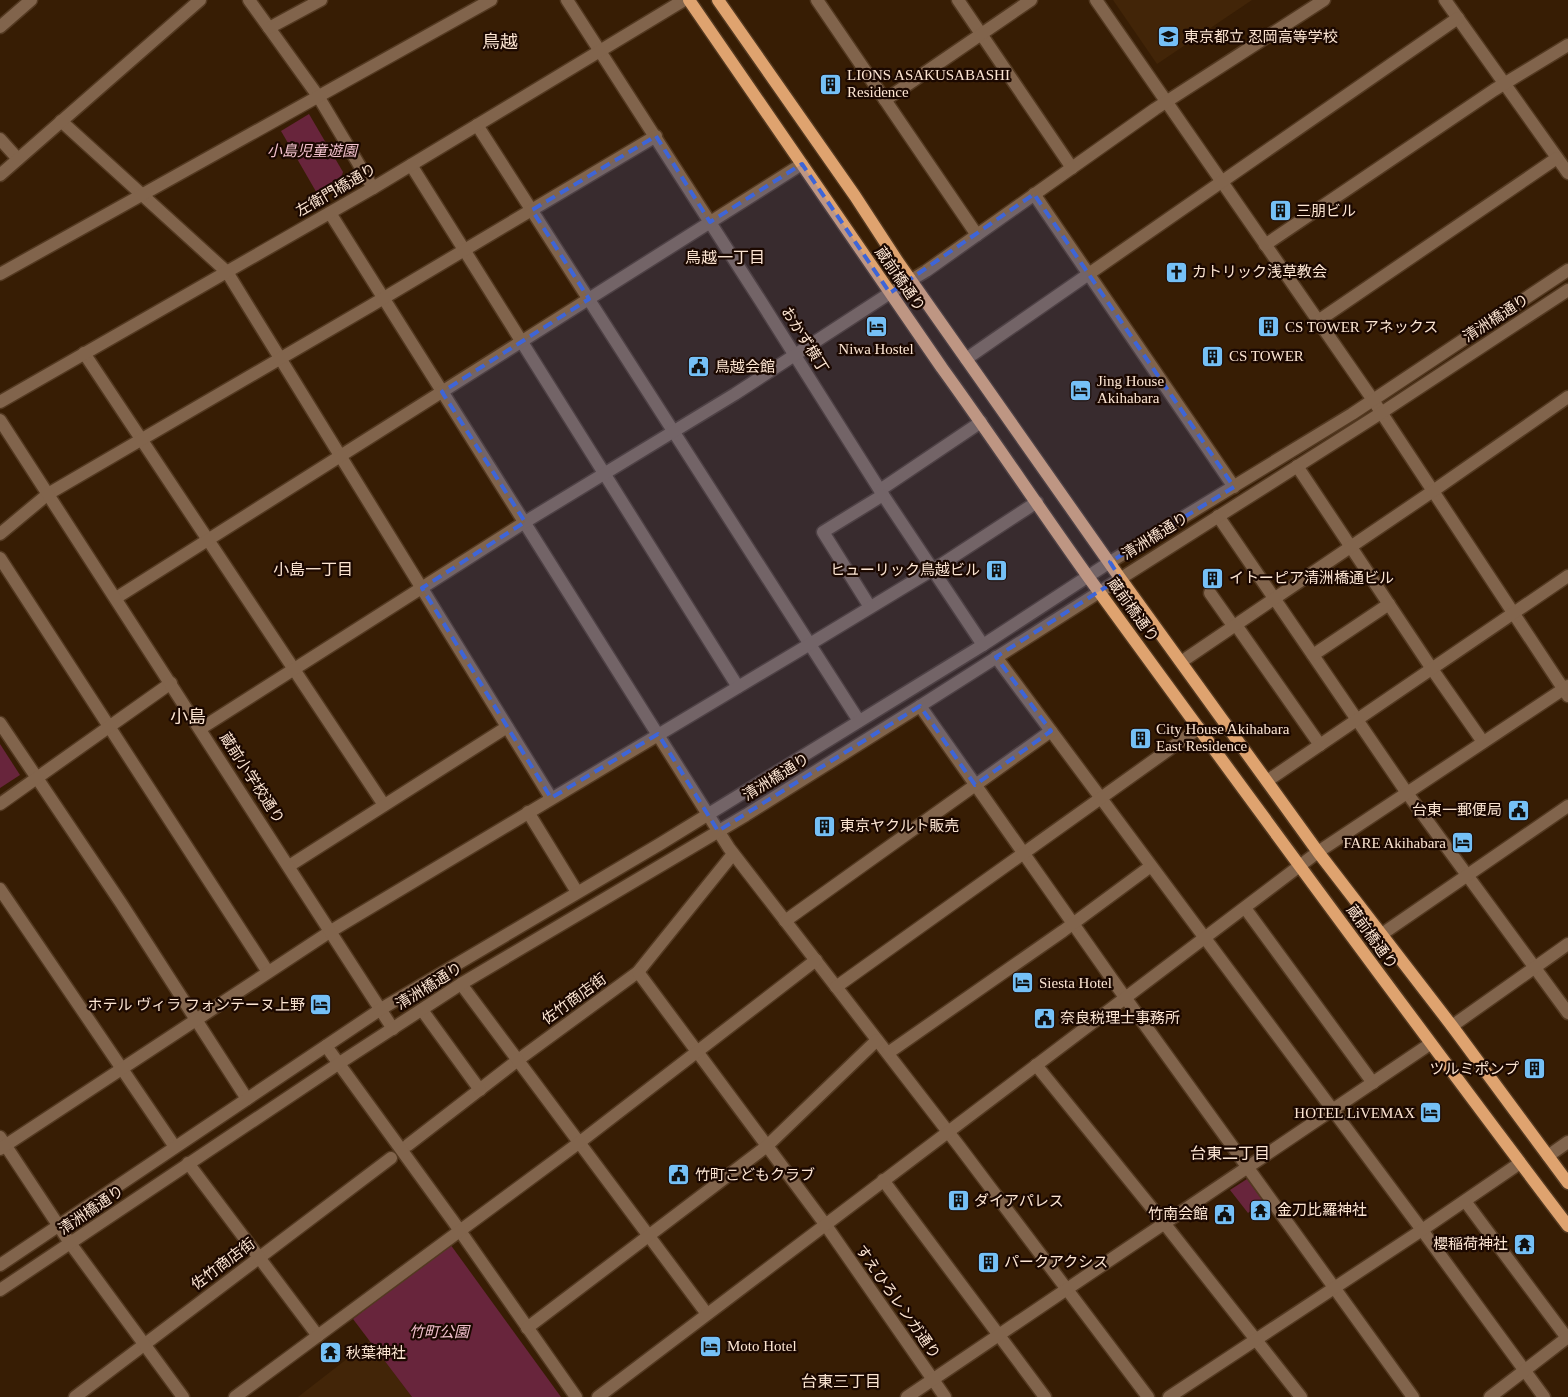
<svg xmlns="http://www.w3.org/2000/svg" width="1568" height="1397" font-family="'Times New Roman','Noto Sans JP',serif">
<rect width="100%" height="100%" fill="#371d04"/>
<!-- built -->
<g fill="#422508">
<polygon points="1113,0 1252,0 1157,64"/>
<polygon points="370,1341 412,1397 298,1397"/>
</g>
<!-- green -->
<g fill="#68253c">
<polygon points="309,114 343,172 340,182 318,195 281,131"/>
<polygon points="0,744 20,775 0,788"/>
<polygon points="1247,1179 1263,1201 1248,1213 1230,1190"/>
<polygon points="450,1244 561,1397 412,1397 353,1319"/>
</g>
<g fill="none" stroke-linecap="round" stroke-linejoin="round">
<defs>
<g id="pedestrian">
<polyline points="408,1145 518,1060 638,972 733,854"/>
<polyline points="75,1397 391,1158"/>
</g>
<g id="minor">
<polyline points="249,0 318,96 373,188"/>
<polyline points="567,0 760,300 883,495 983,645"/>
<polyline points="817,0 977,235"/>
<polyline points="958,0 1072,168"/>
<polyline points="1096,0 1373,400 1568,696"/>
<polyline points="1445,0 1568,173"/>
<polyline points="0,27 31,0"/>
<polyline points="269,28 321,0"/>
<polyline points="885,100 1031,0"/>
<polyline points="61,121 227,272 551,798"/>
<polyline points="477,125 859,721"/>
<polyline points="0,139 18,159"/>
<polyline points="411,165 738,687"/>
<polyline points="0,175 200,0"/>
<polyline points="1034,194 1234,487"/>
<polyline points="330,213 729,848 959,1146 1148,1397"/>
<polyline points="1265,245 1494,90 1568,45"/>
<polyline points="0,274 491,0"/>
<polyline points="1318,321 1557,158"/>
<polyline points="84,353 384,805"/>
<polyline points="966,359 1458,18"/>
<polyline points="1297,466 1432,669 1483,742"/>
<polyline points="880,490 981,422"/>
<polyline points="1218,516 1407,793 1568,1013"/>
<polyline points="0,534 48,494 372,305 656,136"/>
<polyline points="0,558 268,972"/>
<polyline points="1210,593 1234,627"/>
<polyline points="116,598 802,164"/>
<polyline points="870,607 823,532 883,495"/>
<polyline points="1236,625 1320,745"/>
<polyline points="1313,655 1389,604"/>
<polyline points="996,657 1422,1230 1544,1397"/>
<polyline points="1181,662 1433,491 1568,397"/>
<polyline points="920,706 1119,989 1413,1397"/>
<polyline points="0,723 121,903 247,1099"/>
<polyline points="200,729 525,522 735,394 890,293 926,271 1155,109 1324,0"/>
<polyline points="1267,781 1568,576"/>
<polyline points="0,804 171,683"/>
<polyline points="528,812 577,892"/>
<polyline points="289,866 507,727"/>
<polyline points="0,889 175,1147"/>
<polyline points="1245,908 1373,1083"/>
<polyline points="785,921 1051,731"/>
<polyline points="1382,934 1568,806"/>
<polyline points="638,972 825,1224 945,1397"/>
<polyline points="461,984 707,1314"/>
<polyline points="836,987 1199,728"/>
<polyline points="422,1010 480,1090"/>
<polyline points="1452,1026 1568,944"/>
<polyline points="326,1046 453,1221 576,1397"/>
<polyline points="888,1053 1063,931 1151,866"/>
<polyline points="1036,1065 1164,1223 1301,1397"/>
<polyline points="0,1137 70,1243 183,1397"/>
<polyline points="0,1149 331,931 810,644 942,564 1037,502"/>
<polyline points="1548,1156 1568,1142"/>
<polyline points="188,1163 318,1336"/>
<polyline points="883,1180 1045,1397"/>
<polyline points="1465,1201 1567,1338"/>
<polyline points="527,1328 767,1146 877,1040"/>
<polyline points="235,1397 580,1142 816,960"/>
<polyline points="598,1397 1318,852 1568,686"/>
<polyline points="907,1397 1430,1044"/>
<polyline points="1169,1397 1422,1230 1520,1163"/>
<polyline points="1490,1397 1568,1337"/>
</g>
<g id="tertiary">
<polyline points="0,402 373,188 684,0"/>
<polyline points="0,420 393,1029"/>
<polyline points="0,1265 381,1009 660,844 983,645 1110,562 1352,414 1568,270"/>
<polyline points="0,1290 338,1064 461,984 746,815 920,706 1381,413 1568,290"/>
</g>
<g id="primary">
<path d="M689,0L942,368C992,437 1039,508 1089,578C1247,795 1406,1012 1568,1226"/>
<polyline points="718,0 855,196 898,262 1120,578 1318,852 1452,1026 1568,1183"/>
</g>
</defs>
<!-- pedestrian casing -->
<use href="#pedestrian" stroke="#533921" stroke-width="15"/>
<!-- minor casing -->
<use href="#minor" stroke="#533921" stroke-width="15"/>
<!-- tertiary casing -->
<use href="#tertiary" stroke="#533921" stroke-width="15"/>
<!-- primary casing -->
<use href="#primary" stroke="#533921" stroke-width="15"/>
<!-- pedestrian -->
<use href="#pedestrian" stroke="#81644c" stroke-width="12"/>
<!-- minor -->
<use href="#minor" stroke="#81644c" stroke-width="12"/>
<!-- tertiary -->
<use href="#tertiary" stroke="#81644c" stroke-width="12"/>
<!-- primary -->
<use href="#primary" stroke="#dfa36f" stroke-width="12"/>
</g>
<!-- marked area -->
<path fill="#3e65d7" fill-opacity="0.2" stroke="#3e65d7" stroke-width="4" stroke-dasharray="10 6" stroke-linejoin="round" d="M656,136L710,222L802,164L890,293L1034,194L1234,487L1110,562L1120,578L996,657L1051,731L975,785L920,706L718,831L658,734L551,798L422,588L525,522L442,392L589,299L532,210Z"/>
<!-- icons -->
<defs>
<symbol id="school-square" viewBox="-11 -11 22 22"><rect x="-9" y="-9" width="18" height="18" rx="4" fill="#75c0f6" stroke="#1b0800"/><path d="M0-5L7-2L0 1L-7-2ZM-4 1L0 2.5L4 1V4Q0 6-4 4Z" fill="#111"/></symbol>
<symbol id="building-square" viewBox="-11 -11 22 22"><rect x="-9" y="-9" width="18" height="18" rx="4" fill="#75c0f6" stroke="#1b0800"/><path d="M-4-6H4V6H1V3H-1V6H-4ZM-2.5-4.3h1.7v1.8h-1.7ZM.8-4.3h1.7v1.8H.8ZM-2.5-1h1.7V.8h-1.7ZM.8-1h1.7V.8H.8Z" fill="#111"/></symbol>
<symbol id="church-square" viewBox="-11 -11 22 22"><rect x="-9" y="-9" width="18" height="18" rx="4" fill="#75c0f6" stroke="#1b0800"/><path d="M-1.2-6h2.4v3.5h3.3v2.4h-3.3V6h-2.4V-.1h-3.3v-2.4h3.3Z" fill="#111"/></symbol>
<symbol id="hotel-square" viewBox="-11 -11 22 22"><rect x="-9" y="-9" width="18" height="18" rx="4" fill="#75c0f6" stroke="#1b0800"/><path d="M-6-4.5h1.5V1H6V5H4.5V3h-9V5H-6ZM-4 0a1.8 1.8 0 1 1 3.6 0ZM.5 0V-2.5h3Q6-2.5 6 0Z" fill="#111"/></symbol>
<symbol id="civic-square" viewBox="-11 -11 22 22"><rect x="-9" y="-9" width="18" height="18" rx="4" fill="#75c0f6" stroke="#1b0800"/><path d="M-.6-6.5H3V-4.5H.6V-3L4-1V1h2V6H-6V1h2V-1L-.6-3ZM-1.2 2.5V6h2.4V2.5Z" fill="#111"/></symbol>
<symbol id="temple-square" viewBox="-11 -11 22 22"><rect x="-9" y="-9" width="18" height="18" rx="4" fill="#75c0f6" stroke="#1b0800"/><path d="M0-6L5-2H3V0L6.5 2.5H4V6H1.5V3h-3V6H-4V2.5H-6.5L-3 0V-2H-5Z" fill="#111"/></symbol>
</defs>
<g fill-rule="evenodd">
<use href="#school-square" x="1156" y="24" width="25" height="25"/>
<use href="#building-square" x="818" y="72" width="25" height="25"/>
<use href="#building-square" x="1268" y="198" width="25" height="25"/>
<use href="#church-square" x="1164" y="260" width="25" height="25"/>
<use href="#hotel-square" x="864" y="314" width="25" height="25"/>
<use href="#building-square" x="1256" y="314" width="25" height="25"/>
<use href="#building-square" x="1200" y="344" width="25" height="25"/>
<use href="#civic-square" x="686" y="354" width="25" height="25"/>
<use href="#hotel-square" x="1068" y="378" width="25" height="25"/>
<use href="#building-square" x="984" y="558" width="25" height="25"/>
<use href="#building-square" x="1200" y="566" width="25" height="25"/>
<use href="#building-square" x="1128" y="726" width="25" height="25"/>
<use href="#civic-square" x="1506" y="798" width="25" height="25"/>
<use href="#building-square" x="812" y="814" width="25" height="25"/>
<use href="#hotel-square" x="1450" y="830" width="25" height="25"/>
<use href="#hotel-square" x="1010" y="970" width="25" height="25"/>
<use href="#hotel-square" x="308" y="992" width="25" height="25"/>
<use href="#civic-square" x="1032" y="1006" width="25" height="25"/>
<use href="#building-square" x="1522" y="1056" width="25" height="25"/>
<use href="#hotel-square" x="1418" y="1100" width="25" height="25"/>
<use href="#civic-square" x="666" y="1162" width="25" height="25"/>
<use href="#building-square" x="946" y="1188" width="25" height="25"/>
<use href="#temple-square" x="1248" y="1198" width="25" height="25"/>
<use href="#civic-square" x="1212" y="1202" width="25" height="25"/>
<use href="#temple-square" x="1512" y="1232" width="25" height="25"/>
<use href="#building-square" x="976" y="1250" width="25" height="25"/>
<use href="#hotel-square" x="698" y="1334" width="25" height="25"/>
<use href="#temple-square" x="318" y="1340" width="25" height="25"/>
</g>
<g text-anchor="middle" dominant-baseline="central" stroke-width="4.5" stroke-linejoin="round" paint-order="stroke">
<!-- poi labels -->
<g font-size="15" fill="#fce5d2" stroke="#1b0800" text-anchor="start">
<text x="1184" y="37">東京都立 忍岡高等学校</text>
<text x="847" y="75">LIONS ASAKUSABASHI<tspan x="847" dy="17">Residence</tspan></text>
<text x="1296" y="211">三朋ビル</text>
<text x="1192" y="272">カトリック浅草教会</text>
<text x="1285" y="327">CS TOWER アネックス</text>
<text x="876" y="349" text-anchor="middle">Niwa Hostel</text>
<text x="1229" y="356">CS TOWER</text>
<text x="715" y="367">鳥越会館</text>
<text x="1097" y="381">Jing House<tspan x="1097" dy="17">Akihabara</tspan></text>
<text x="980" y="570" text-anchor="end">ヒューリック鳥越ビル</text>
<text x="1229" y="578">イトーピア清洲橋通ビル</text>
<text x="1156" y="729">City House Akihabara<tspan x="1156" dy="17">East Residence</tspan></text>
<text x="1502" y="810" text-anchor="end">台東一郵便局</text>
<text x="840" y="826">東京ヤクルト販売</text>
<text x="1446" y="843" text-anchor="end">FARE Akihabara</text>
<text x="1039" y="983">Siesta Hotel</text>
<text x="305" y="1005" text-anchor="end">ホテル ヴィラ フォンテーヌ上野</text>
<text x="1060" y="1018">奈良税理士事務所</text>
<text x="1519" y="1069" text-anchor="end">ツルミポンプ</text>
<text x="1415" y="1113" text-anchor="end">HOTEL LiVEMAX</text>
<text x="695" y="1175">竹町こどもクラブ</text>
<text x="974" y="1201">ダイアパレス</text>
<text x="1277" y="1210">金刀比羅神社</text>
<text x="1208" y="1214" text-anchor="end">竹南会館</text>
<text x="1508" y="1244" text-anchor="end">櫻稲荷神社</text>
<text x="1004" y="1262">パークアクシス</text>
<text x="727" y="1346">Moto Hotel</text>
<text x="346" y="1353">秋葉神社</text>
</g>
<!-- park labels -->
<g font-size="15" font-style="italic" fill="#f2c1cd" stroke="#1b0800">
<text x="312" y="151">小島児童遊園</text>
<text x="439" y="1332">竹町公園</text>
</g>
<!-- street labels -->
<g font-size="15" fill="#fce5d2" stroke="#1b0800">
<text transform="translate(336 190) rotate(-30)">左衛門橋通り</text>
<text transform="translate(900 279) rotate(55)">蔵前橋通り</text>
<text transform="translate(1496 318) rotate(-33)">清洲橋通り</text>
<text transform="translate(805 340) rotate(58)">おかず横丁</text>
<text transform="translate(1155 536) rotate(-32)">清洲橋通り</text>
<text transform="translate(1133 610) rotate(54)">蔵前橋通り</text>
<text transform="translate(776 777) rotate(-32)">清洲橋通り</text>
<text transform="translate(252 778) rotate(57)">蔵前小学校通り</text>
<text transform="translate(1372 937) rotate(54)">蔵前橋通り</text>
<text transform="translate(429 986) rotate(-32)">清洲橋通り</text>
<text transform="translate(574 999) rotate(-36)">佐竹商店街</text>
<text transform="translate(91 1210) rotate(-34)">清洲橋通り</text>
<text transform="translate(223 1264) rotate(-37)">佐竹商店街</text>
<text transform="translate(898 1302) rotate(55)">すえひろレンガ通り</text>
</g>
<!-- neighbourhood labels -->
<g font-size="16" fill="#fce5d2" stroke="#1b0800">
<text x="725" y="257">鳥越一丁目</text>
<text x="313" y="569">小島一丁目</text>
<text x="1230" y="1153">台東二丁目</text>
<text x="841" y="1381">台東三丁目</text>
</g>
<!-- quarter labels -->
<g font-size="18" fill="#fce5d2" stroke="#1b0800">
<text x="500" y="42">鳥越</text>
<text x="188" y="717">小島</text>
</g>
</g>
</svg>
